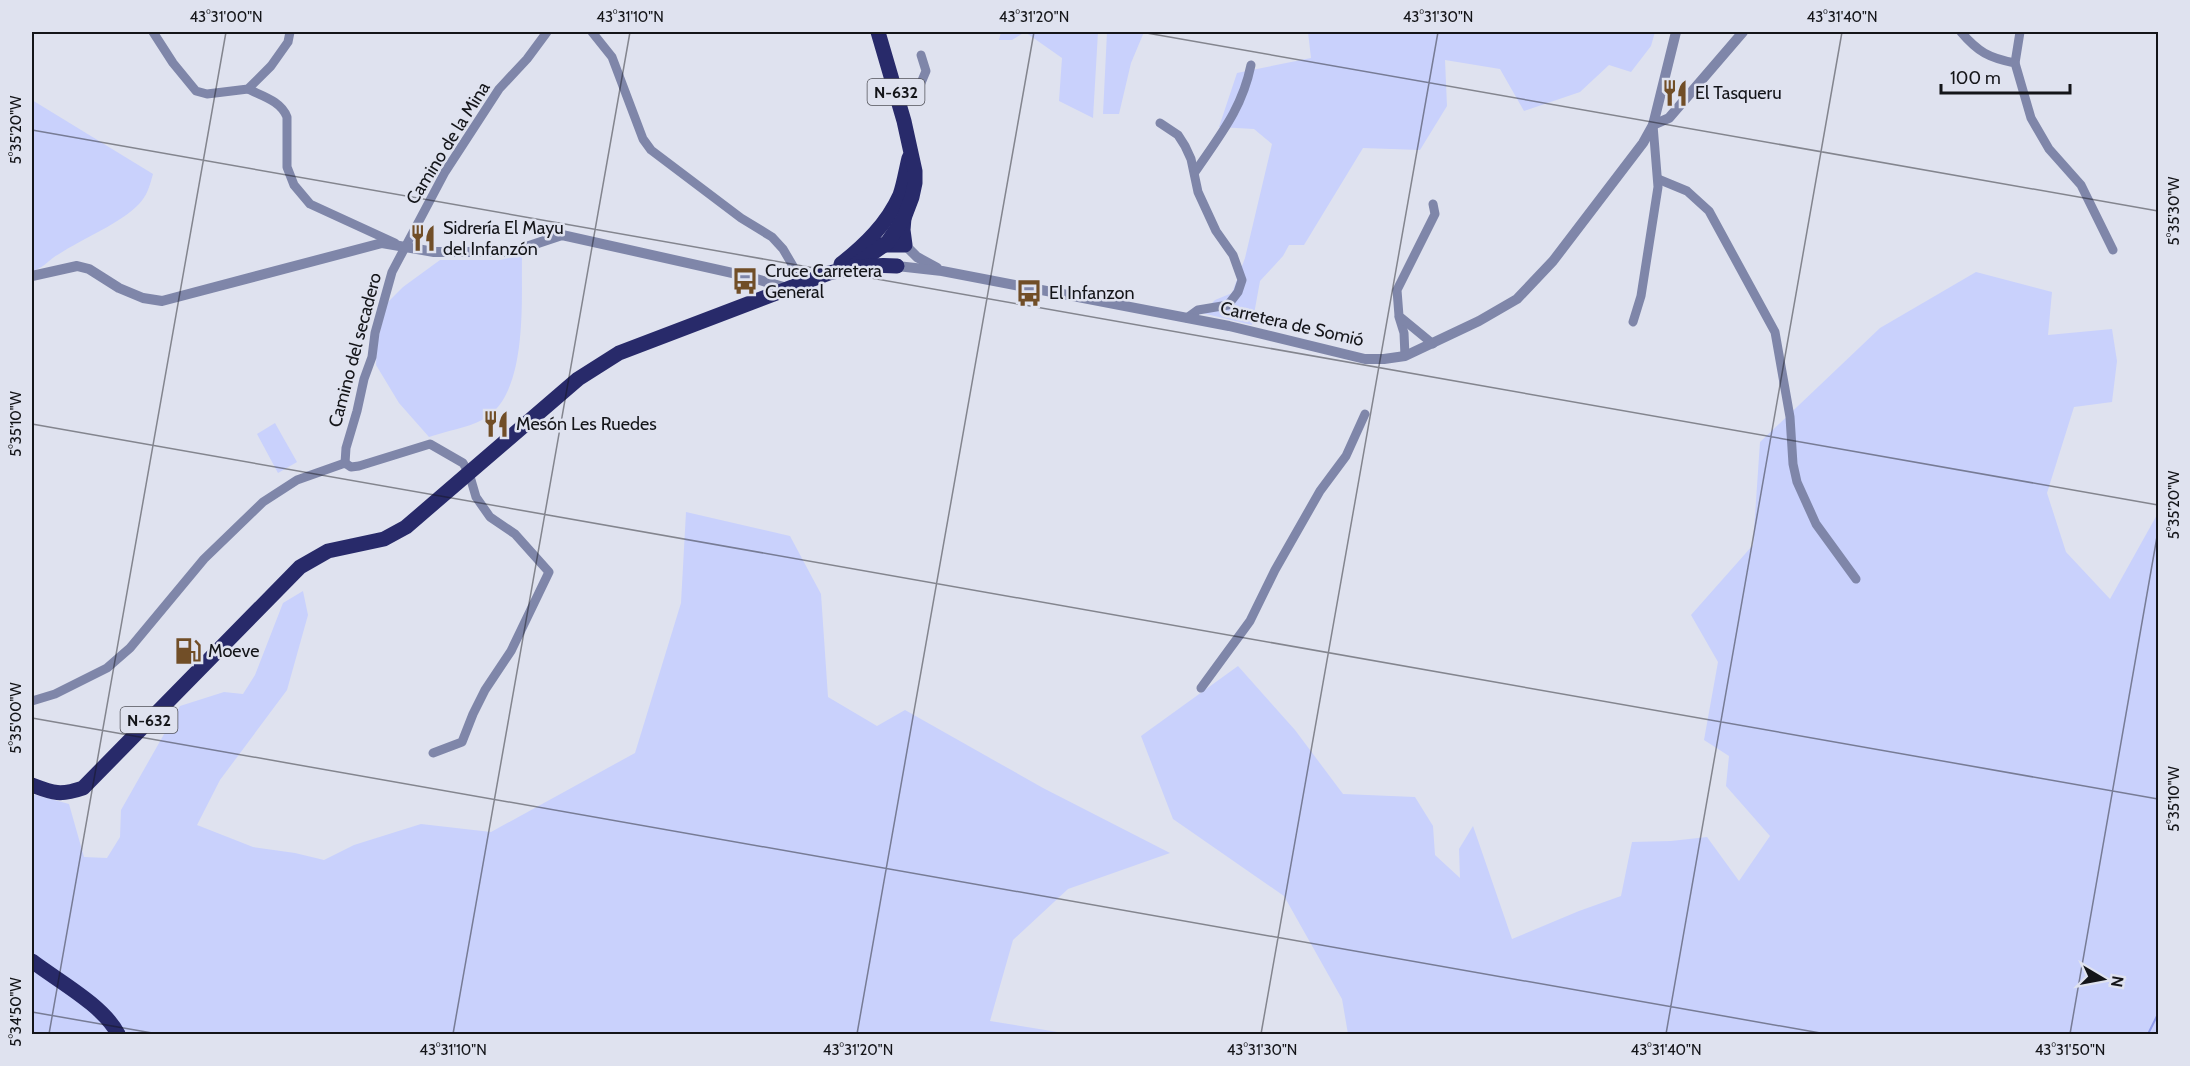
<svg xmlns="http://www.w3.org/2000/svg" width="2190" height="1066" font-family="Cabin,sans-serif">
<rect width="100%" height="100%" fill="#dfe2ef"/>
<!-- green -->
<g fill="#c9d1fc">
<polygon points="1001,32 1098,32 1093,118 1059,101 1062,58 1025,32 1012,40 999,40"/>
<polygon points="1107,32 1144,32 1131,63 1119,114 1103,114"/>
<polygon points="1308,32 1655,32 1651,46 1631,72 1609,65 1580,92 1524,111 1500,69 1445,60 1447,106 1420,150 1363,148 1304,245 1289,245 1283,256 1260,281 1252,325 1202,313 1215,300 1232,293 1245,258 1272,144 1254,129 1219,127 1237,73 1311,58"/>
<path d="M32,100L153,174C150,185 147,196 139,204C121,223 82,239 59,254C48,260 44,268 32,271Z"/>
<path d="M522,255C521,300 529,396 482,420C467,428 446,431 429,437L399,403L376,365L377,344L387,303L403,287L440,260H500Z"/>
<polygon points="1976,272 2052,292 2048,335 2112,329 2117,361 2112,402 2074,407 2047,493 2066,552 2110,599 2158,513 2158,1034 1348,1034 1342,999 1284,896 1173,819 1141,736 1238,666 1295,730 1343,794 1415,797 1433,826 1435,855 1460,878 1459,849 1473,826 1512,939 1579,911 1621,896 1632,842 1671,841 1707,837 1739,881 1770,836 1726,786 1729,756 1704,740 1718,662 1691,615 1753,545 1760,442 1880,328"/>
<polygon points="275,423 297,462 278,473 257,434"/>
<polygon points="686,512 790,536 821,594 828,697 877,726 905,710 1043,788 1170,853 1068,889 1013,940 990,1021 1070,1034 32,1034 32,794 69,804 84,857 107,858 120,837 121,810 180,706 224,692 243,694 255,675 283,603 303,591 308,615 287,690 220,780 197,825 253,847 295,853 324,860 354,845 421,824 491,832 635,753 681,603"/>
</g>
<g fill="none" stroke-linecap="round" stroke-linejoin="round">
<!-- stream -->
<polyline stroke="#8e9aea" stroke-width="2" points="2148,1034 2158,1014"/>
<!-- minor -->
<g stroke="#7f86a9" stroke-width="9">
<polyline points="153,32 173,63 196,91 207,94 248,89 271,66 288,42 290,32"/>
<polyline points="592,32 612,57 643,139 651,150 741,218 772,237 783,249 793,266 801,284"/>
<path d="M1961,32C1978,52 1989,58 2015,63L2031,118L2049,149L2081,185L2113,250"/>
<polyline points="2015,63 2020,32"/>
<path d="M248,89C262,96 281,101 287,117V167L294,185L310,204L395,243"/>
<polyline points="898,100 918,90 926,71 921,55"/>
<polyline points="1160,123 1178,135 1185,146 1191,159 1198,192 1216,231 1233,255 1242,280 1238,292 1228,305 1198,310 1187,318"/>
<path d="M1195,172C1220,135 1242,109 1251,65"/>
<polyline points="1658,179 1687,191 1709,211 1775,332 1790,417 1793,464 1797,482 1816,524 1856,579"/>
<polyline points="1399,317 1404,333 1405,356"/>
<polyline points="1633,322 1641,296 1658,187 1653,125"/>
<polyline points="1433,344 1399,316 1397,290 1435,214 1433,204"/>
<polyline points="345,463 346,448 357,411 364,379 372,357 375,333 392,272 445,172 499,89 527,59 547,32"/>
<polyline points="1201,688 1250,621 1275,570 1320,491 1346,456 1365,414"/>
<polyline points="32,701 55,694 107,668 130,648 204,559 263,502 297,480 345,463 351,467 359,466 430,444 463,463 469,473 476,497 490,517 515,534 549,572 511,651 485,690 473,714 462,742 433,753"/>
</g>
<!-- tertiary -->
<g stroke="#7f86a9" stroke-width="10">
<polyline points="1653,125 1669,118 1743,32"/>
<polyline points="905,245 917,257 937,268"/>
<polyline points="897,266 942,271 1229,326 1365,359 1384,359 1405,356 1479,321 1517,299 1553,261 1643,143 1653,125 1676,32"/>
<polyline points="32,276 77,266 89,269 119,288 143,298 162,301 382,243 434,252 511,252 562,235 746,276 787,288"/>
</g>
<!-- trunk -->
<g stroke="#282a6a" stroke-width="15">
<polyline points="880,245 905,245 903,230 904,218"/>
<path d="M841,264C865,245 887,224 900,195C904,184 906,170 909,158"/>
<polyline points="854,266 887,243 904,218 912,197 915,183 915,171 904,121 878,32"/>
<path d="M32,785C53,793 60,796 83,788L300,567L328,551L384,539L406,527L578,379L619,353L829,273C852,267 873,264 897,266"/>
<path d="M32,961C58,981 103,1005 118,1034"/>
</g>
</g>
<!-- ticks -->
<path fill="none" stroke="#141519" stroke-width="1.5" stroke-opacity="0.45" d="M1141,32L2158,211M32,130L2158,505M32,424L2158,799M32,718L1826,1034M32,1012L158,1034M49,1034L226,32M453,1034L630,32M857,1034L1034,32M1261,1034L1438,32M1666,1034L1842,32M2070,1034L2158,531"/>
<!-- icons -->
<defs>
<symbol id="restaurant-bare" viewBox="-9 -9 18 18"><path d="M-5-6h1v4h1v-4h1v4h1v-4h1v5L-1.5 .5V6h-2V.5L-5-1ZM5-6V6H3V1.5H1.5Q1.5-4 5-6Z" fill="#714e27" stroke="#dfe2ef" stroke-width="2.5" paint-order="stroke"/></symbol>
<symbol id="bus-bare" viewBox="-9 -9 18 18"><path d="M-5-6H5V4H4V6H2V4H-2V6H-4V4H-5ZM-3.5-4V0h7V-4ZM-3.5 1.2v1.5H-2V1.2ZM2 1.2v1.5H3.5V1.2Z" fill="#714e27" stroke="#dfe2ef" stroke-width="2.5" paint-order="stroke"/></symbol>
<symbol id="fuel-bare" viewBox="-9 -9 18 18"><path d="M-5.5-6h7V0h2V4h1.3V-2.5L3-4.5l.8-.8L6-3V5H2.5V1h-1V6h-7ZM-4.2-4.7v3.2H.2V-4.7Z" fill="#714e27" stroke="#dfe2ef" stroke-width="2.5" paint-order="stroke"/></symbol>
</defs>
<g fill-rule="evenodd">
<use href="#restaurant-bare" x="1656" y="74" width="38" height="38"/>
<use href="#restaurant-bare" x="404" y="219" width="38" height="38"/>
<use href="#bus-bare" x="726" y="262" width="38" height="38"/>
<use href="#bus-bare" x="1010" y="274" width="38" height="38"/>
<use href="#restaurant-bare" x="477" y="405" width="38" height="38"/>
<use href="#fuel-bare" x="169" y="632" width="38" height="38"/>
</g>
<g text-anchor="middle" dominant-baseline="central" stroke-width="5" stroke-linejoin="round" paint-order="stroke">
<!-- shield labels -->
<g fill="#dfe2ef" stroke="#515259" stroke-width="1.5">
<rect x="867.5" y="79" width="57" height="26" rx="4.5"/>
<rect x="120.5" y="707" width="57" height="26" rx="4.5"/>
</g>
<g font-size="16" font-weight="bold" fill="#141519">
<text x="896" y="92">N-632</text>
<text x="149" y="720">N-632</text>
</g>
<!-- poi labels -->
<g font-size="18" fill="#141519" stroke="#dfe2ef" text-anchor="start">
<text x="1695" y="93">El Tasqueru</text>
<text x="443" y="228">Sidrería El Mayu<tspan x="443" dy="21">del Infanzón</tspan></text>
<text x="765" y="271">Cruce Carretera<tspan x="765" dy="21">General</tspan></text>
<text x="1049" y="293">El Infanzon</text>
<text x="516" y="424">Mesón Les Ruedes</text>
<text x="208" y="651">Moeve</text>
</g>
<!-- street labels -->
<g font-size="18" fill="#141519" stroke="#dfe2ef">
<text transform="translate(448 143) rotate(-58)">Camino de la Mina</text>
<text transform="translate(1292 324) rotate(13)">Carretera de Somió</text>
<text transform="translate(355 350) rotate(-75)">Camino del secadero</text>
</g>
</g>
<!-- border -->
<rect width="2190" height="1066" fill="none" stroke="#dfe2ef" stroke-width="66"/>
<!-- north arrow -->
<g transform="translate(2103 979) rotate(100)" stroke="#dfe2ef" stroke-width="4.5" paint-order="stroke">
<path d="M0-4.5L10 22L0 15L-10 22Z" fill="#141519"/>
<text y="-9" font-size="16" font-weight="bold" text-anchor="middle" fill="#141519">N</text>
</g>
<!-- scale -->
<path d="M1941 84v9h129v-9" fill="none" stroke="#141519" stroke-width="3"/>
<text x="1950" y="84" font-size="18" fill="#141519" stroke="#dfe2ef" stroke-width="4.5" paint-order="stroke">100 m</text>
<rect x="33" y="33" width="2124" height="1000" fill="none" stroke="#141519" stroke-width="2"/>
<g font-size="15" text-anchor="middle" fill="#141519">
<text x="226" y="22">43°31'00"N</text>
<text x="630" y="22">43°31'10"N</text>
<text x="1034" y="22">43°31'20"N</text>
<text x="1438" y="22">43°31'30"N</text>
<text x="1842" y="22">43°31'40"N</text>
<text transform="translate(16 130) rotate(-90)" y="5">5°35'20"W</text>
<text transform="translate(2174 211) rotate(-90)" y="5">5°35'30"W</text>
<text transform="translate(16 424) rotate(-90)" y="5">5°35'10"W</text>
<text transform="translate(2174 505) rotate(-90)" y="5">5°35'20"W</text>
<text transform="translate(16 718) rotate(-90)" y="5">5°35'00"W</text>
<text transform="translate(2174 799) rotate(-90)" y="5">5°35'10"W</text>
<text transform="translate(16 1012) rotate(-90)" y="5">5°34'50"W</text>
<text x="453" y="1055">43°31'10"N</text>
<text x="858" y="1055">43°31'20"N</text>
<text x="1262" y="1055">43°31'30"N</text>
<text x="1666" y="1055">43°31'40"N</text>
<text x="2070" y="1055">43°31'50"N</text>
</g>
</svg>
